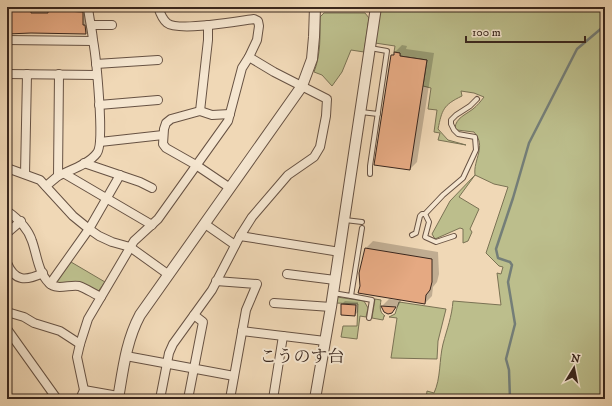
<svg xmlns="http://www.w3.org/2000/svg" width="612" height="406" font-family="'IM FELL DW Pica','Noto Serif JP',serif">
<rect width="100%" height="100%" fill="#f0d8b6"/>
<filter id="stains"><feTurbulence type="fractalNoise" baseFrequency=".005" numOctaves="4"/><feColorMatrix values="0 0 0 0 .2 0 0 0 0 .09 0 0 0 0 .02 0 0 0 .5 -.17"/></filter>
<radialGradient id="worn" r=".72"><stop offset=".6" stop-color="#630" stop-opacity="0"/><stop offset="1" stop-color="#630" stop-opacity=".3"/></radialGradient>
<!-- green -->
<g fill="#bcbe8c" stroke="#7a7254">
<path d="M381,7H605V399H426L427,391L434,393C441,378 439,360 443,344C447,329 452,316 453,301L501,305L497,273L501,274L503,267L499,266L486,253L508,187L494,184L475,175L459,197L479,209L470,229L472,232L468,241L463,243V229L460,228L435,239L432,234L450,201L475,175C473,159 487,147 474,132L457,130L455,128C456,118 465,115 473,109C477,106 481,101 484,97L474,93L461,91L462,96C443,105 442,110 438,129L448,140L466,145L438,140L440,133L434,132L437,110L428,109L431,88L423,86L427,60L400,56V53L394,52L395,46L375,43Z"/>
<path d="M324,13H365L369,18L364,52L351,50L342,72L332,86L322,75L314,72C321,54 320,36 320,17Z"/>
<polygon points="71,262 105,282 97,293 55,283"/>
<polygon points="337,297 364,301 368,308 366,317 360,316 357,339 341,337 343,326 357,326 358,304 336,303"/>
<path d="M375,299L381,300C380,307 379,312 385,316H384L383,320L372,318Z"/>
<polygon points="399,302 446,309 438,341 437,359 391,358 397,318 389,317 395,314"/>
</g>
<!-- shadow -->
<g fill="#0003">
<polygon points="28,7 34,7 34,10 50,10 52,7 86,9 86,22 88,22 89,30 86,33 7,32 7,8"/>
<polygon points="402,45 407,46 406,49 434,53 417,162 410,169 392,55"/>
<polygon points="373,241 438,252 439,274 437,282 433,287 432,296 425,303 402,299 399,305 392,312 382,306 389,299 397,300 397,298 366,248"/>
<polygon points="345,301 358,302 358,312 355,315 342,304"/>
<polygon points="49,391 53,399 42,399 46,394"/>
</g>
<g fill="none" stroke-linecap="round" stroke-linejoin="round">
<!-- stream -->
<polyline stroke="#747e78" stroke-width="2.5" points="510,399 509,370 506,359 515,324 508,282 512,265 510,262 498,258 496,249 513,198 529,143 577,49 603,27 605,23"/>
</g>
<!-- building -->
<g fill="#e5a982" stroke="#39261d">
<polygon points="24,9 31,9 31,13 48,13 48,10 83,12 83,25 85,25 86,34 31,33 7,34 7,11 24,11"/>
<polygon points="394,52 400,53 400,56 427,60 410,170 374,165 391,55 394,55"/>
<polygon points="365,248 432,259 432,282 430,290 426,295 425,304 358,293 360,286 359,273"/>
<polygon points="341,304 356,305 355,316 341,315"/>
<polygon points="381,306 396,307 392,313 388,314 384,312"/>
</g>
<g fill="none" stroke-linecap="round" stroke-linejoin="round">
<defs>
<g id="service">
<polyline points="361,112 378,114"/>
<polyline points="370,174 370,166 387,51 370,48"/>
<polyline points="425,214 443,195 463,178 476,150 475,137 458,134 454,130 451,124 451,120 456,115 470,106 477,99"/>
<polyline points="345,220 362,222"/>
<polyline points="412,235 416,233 420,216 422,214 425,214 429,222 425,237 436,242 454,236"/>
<polyline points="333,293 351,296 362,228"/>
<polyline points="351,296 372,300 369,318"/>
</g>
<g id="minor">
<polyline points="91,25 112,25"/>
<polyline points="7,40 93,41"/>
<polyline points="96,64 158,60"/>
<polyline points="7,74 96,75"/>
<polyline points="99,105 158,100"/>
<polyline points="200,111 208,40 208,25"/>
<polyline points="100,142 163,135"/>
<polyline points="84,163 140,182 152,188"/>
<polyline points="7,168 40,180 73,216 89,229 99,236 112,242 130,247 169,275"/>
<polyline points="25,174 27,74"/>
<polyline points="65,174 152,225"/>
<polyline points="58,176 59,74"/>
<path d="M46,186C50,183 54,179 58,176C70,170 89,164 97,153C105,143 96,57 93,40C92,29 89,18 88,7"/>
<polyline points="230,188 196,165 166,148 163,144 164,129 166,123 171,119 200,111 212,115 230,114"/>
<path d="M7,211C17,218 28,228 32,241C37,255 38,272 49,283C57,291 70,284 79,286C87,289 94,294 101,297"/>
<polyline points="205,224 235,245"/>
<polyline points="7,233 21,221"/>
<polyline points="240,236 340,252"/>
<path d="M7,263C15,282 26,281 43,273"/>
<polyline points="287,274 335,280"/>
<polyline points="216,281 257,284 246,310 230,399"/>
<polyline points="50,284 89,229 120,175"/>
<polyline points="274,303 331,307"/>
<polyline points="7,312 24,317 34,323 60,331 80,344"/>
<polyline points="7,329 57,399"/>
<polyline points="242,331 325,341"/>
<polyline points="126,356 234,376"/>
<polyline points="84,390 118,396"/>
<path d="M80,399L84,390L77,357L80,344L88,319L134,241L158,219L228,121L242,68L249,57L257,40L259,26L258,21L254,19C239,21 178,32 167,23C162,19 160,13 158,7"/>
<polyline points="160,399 169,353 173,344 212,290 240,236 252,217 288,175 314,157 320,147 326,116 327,99 274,72 249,57"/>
<polyline points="188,399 203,322 194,315"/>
<polyline points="273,399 283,336"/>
</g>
<g id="tertiary">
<path d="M118,399C123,370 126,341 140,315L302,86L312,59L314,37L315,7"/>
<polyline points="315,399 331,307 376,7"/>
</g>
</defs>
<!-- service casing -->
<use href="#service" stroke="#675243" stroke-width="6"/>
<!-- minor casing -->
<use href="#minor" stroke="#675243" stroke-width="10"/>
<!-- tertiary casing -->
<use href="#tertiary" stroke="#675243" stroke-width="12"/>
<!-- service -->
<use href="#service" stroke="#f5e6d0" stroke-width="4"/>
<!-- minor -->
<use href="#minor" stroke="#f5e6d0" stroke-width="8"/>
<!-- tertiary -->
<use href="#tertiary" stroke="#f5e6d0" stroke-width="10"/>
</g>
<g text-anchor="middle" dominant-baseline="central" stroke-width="4" stroke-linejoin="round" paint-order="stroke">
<!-- quarter labels -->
<g font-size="17" fill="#39261d" stroke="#f5e6d0">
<text x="302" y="357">こうのす台</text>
</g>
</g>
<!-- margin -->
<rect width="612" height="406" fill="none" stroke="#f0d8b6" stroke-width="24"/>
<rect x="8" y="8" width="596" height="390" fill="none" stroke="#39261d" stroke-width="2"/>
<rect x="12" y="12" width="588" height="382" fill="none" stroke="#39261d"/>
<!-- north arrow -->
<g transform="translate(574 368) rotate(10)" stroke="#f5e6d0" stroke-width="3" paint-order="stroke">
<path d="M0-3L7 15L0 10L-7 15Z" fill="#39261d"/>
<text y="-6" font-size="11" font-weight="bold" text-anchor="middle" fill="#39261d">N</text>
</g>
<!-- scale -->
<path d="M466 36v6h119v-6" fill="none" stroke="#39261d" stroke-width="2"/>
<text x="472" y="36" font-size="12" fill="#39261d" stroke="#f5e6d0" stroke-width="3" paint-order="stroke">100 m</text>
<rect width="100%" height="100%" filter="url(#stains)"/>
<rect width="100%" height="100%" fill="url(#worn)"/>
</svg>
